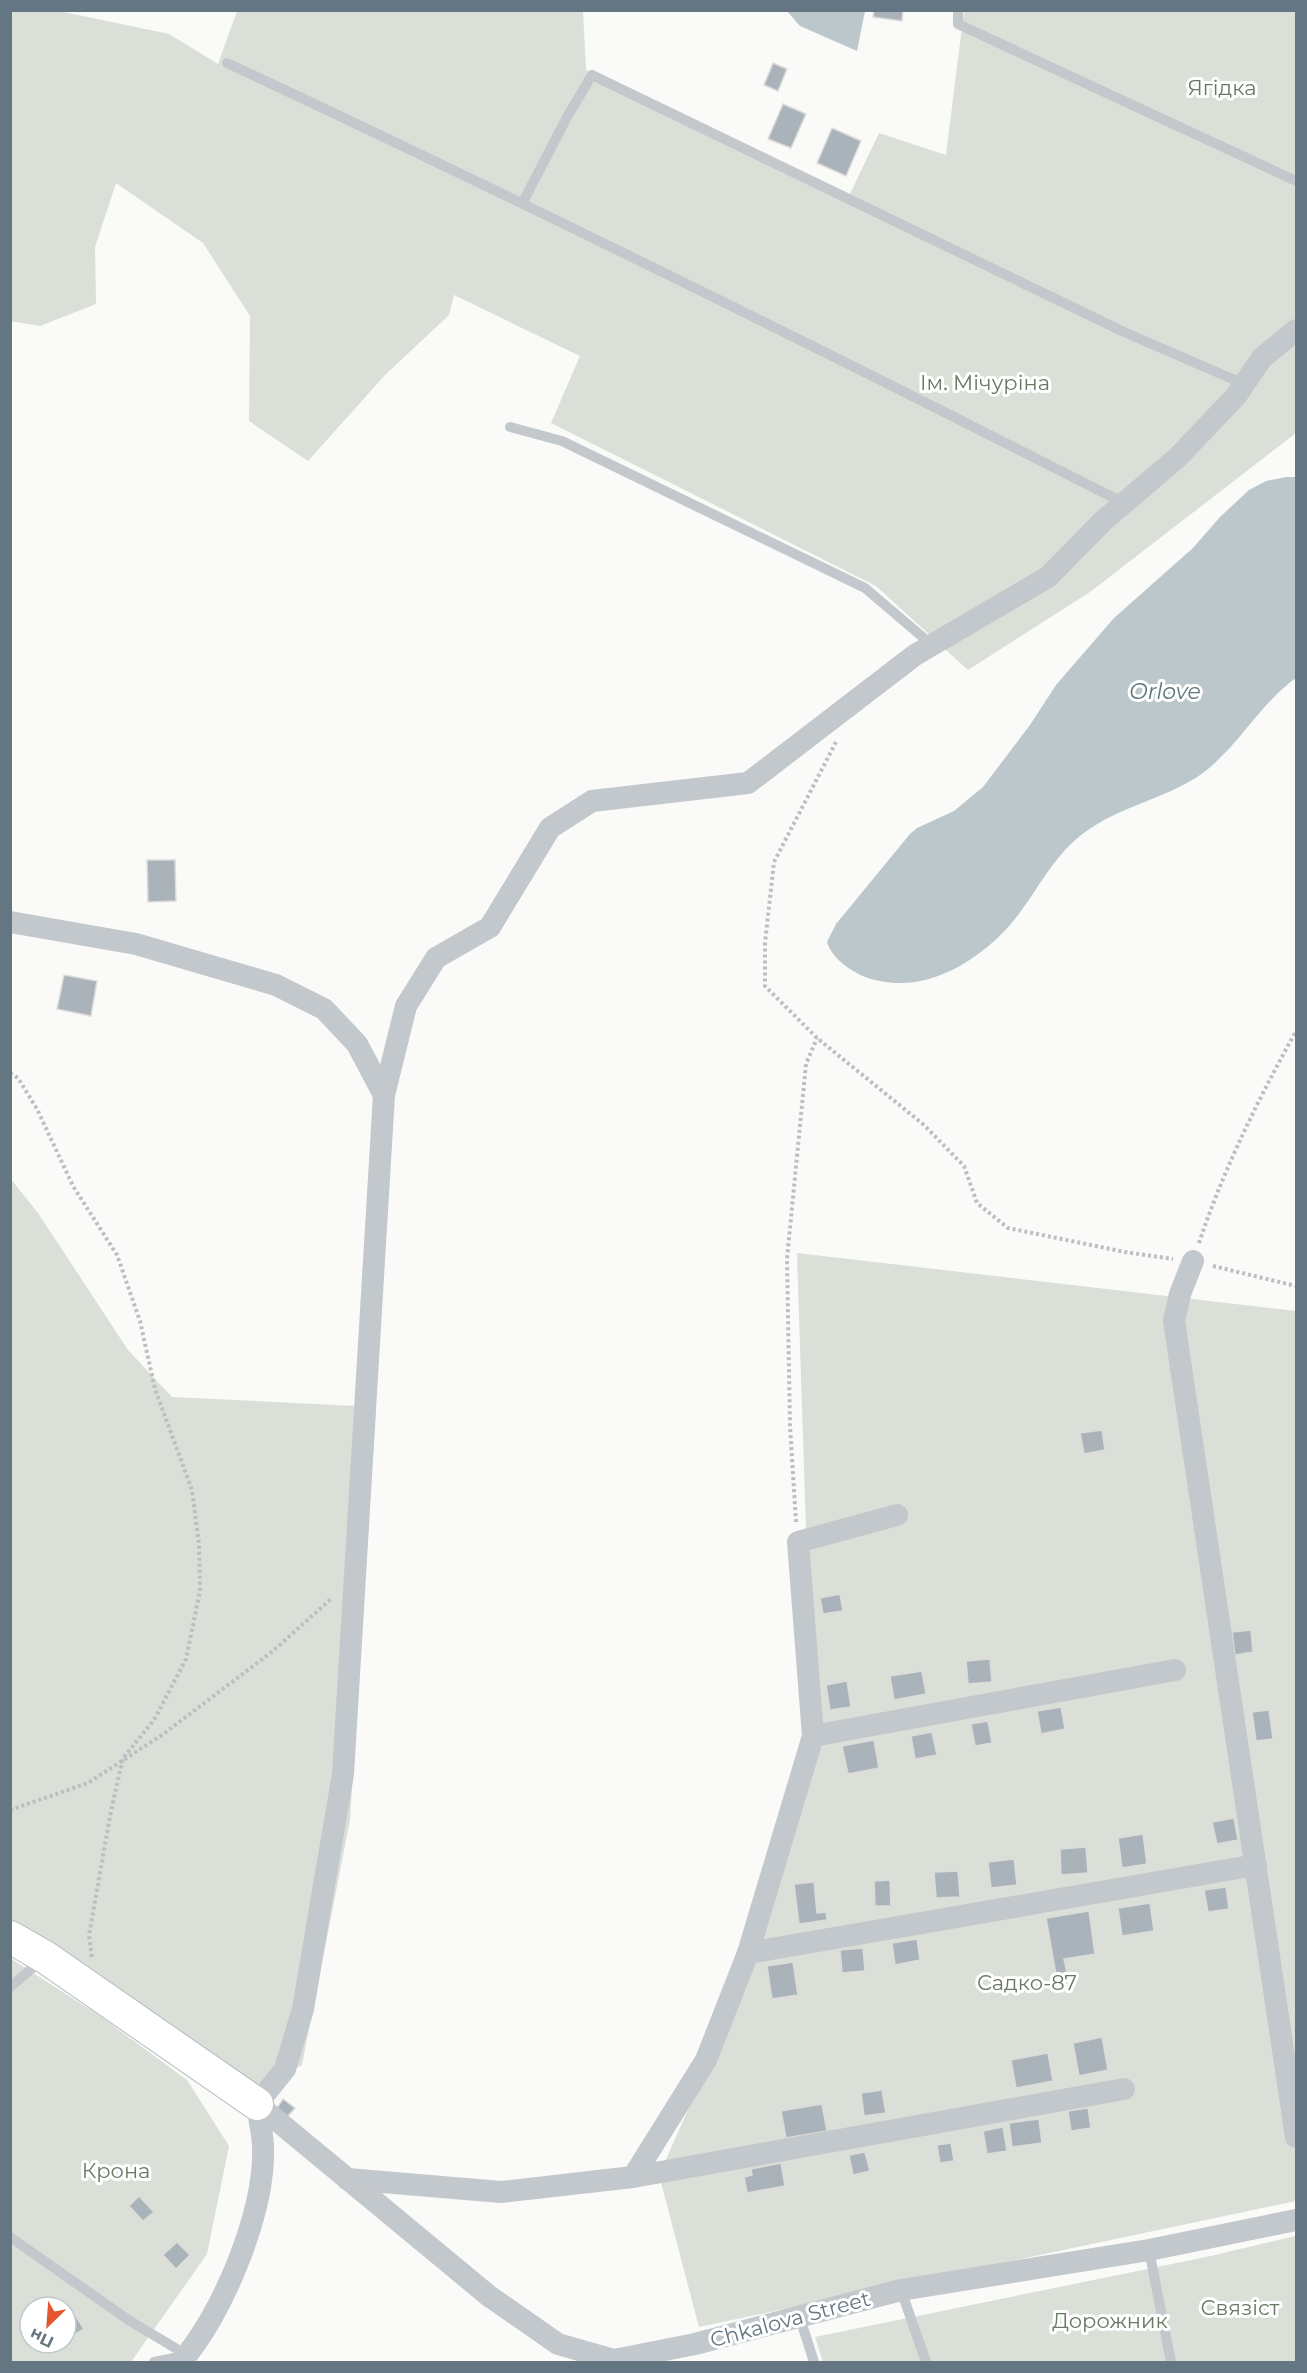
<svg xmlns="http://www.w3.org/2000/svg" width="1307" height="2373" font-family="Montserrat,sans-serif">
<rect width="100%" height="100%" fill="#fafaf8"/>
<!-- green -->
<g fill="#dadfd7" fill-rule="evenodd">
<polygon points="10,11 59,11 169,34 218,64 237,11 583,11 586,70 850,194 879,133 946,155 964,11 1296,11 1296,433 1090,592 968,670 876,586 551,423 580,356 454,295 449,315 385,375 308,461 249,421 250,316 203,243 116,183 95,247 96,304 40,326 11,321"/>
<polygon points="10,1178 38,1213 128,1350 172,1397 376,1407 350,1820 302,2065 254,2092 11,1928"/>
<polygon points="797,1253 1296,1311 1296,2201 699,2327 659,2175 745,1982 819,1743 806,1530"/>
<path d="M10,1958L100,2016L187,2080L229,2146L207,2254L131,2362H11ZM30,2307H66V2343H30Z"/>
<polygon points="1296,2236 1296,2362 823,2362 815,2337 1206,2257"/>
</g>
<!-- water -->
<g fill="#bbc7cb">
<polygon points="787,11 865,11 857,51 800,26"/>
<path d="M1286,477H1296V678C1261,703 1241,742 1208,769C1173,798 1118,805 1080,836C1050,860 1035,896 1010,925C976,963 926,993 875,980C857,976 832,960 827,942L836,924L910,834L917,828L954,811L983,787L1030,725L1056,685L1114,618L1193,548L1220,517L1249,490L1266,481Z"/>
</g>
<!-- building -->
<g fill="#aab3b9" stroke="#dcdcda" stroke-width="1.5">
<polygon points="874,10 903,10 902,21 873,17"/>
<polygon points="773,63 787,69 778,91 764,85"/>
<polygon points="783,104 806,114 791,148 768,139"/>
<polygon points="832,128 861,141 846,176 817,163"/>
<polygon points="147,860 175,860 176,901 148,902"/>
<polygon points="64,975 97,981 91,1016 57,1009"/>
<polygon points="1102,1430 1105,1450 1084,1454 1080,1433"/>
<polygon points="840,1594 843,1611 823,1614 820,1598"/>
<polygon points="1251,1630 1253,1652 1235,1655 1232,1632"/>
<polygon points="990,1659 992,1682 968,1684 966,1661"/>
<polygon points="922,1671 926,1694 894,1700 890,1676"/>
<polygon points="847,1681 851,1707 830,1710 826,1685"/>
<polygon points="1061,1707 1065,1729 1041,1734 1037,1711"/>
<polygon points="1269,1710 1273,1739 1256,1741 1252,1712"/>
<polygon points="988,1721 992,1743 975,1746 971,1724"/>
<polygon points="932,1732 937,1755 915,1759 911,1736"/>
<polygon points="874,1740 879,1768 848,1774 842,1746"/>
<polygon points="1234,1818 1238,1840 1217,1844 1212,1822"/>
<polygon points="1143,1834 1147,1864 1122,1868 1118,1838"/>
<polygon points="1086,1847 1088,1873 1061,1875 1060,1849"/>
<polygon points="1014,1859 1017,1885 991,1888 988,1862"/>
<polygon points="958,1871 960,1897 936,1898 934,1872"/>
<polygon points="890,1880 891,1906 875,1906 874,1881"/>
<polygon points="814,1882 817,1913 826,1912 827,1920 799,1924 794,1884"/>
<polygon points="1226,1887 1229,1909 1208,1912 1204,1890"/>
<polygon points="1150,1903 1154,1931 1122,1936 1118,1908"/>
<polygon points="1089,1911 1095,1954 1064,1959 1067,1973 1056,1975 1046,1918"/>
<polygon points="917,1939 920,1960 895,1965 892,1943"/>
<polygon points="863,1948 865,1971 842,1973 840,1950"/>
<polygon points="793,1962 798,1995 772,1999 767,1966"/>
<polygon points="1102,2037 1108,2070 1079,2076 1073,2043"/>
<polygon points="1048,2053 1053,2081 1016,2088 1011,2060"/>
<polygon points="882,2090 886,2113 864,2116 861,2093"/>
<polygon points="283,2099 295,2108 288,2116 277,2108"/>
<polygon points="822,2104 827,2131 786,2138 781,2111"/>
<polygon points="1088,2108 1091,2128 1071,2131 1068,2111"/>
<polygon points="1039,2119 1042,2143 1012,2147 1009,2123"/>
<polygon points="1003,2127 1007,2151 987,2154 983,2131"/>
<polygon points="951,2143 954,2161 940,2163 937,2145"/>
<polygon points="865,2152 870,2171 853,2175 849,2155"/>
<polygon points="781,2163 785,2186 747,2193 744,2177 752,2175 751,2169"/>
<polygon points="139,2196 154,2212 143,2221 129,2206"/>
<polygon points="177,2242 190,2255 176,2269 163,2255"/>
<polygon points="75,2315 84,2329 69,2338 66,2333 66,2321"/>
</g>
<g fill="none" stroke-linecap="round" stroke-linejoin="round">
<defs>
<polyline id="secondary" points="10,1937 45,1957 257,2104"/>
</defs>
<!-- secondary casing -->
<use href="#secondary" stroke="#b3babf" stroke-width="34"/>
<!-- path -->
<g stroke="#bbbfc2" stroke-width="4" stroke-dasharray="3 3" stroke-linecap="butt">
<polyline points="836,742 774,862 765,943 765,986 817,1038 924,1125 964,1166 977,1203 1008,1228 1125,1252 1173,1259"/>
<polyline points="10,1073 18,1078 37,1109 73,1186 117,1255 140,1321 155,1389 192,1490 199,1544 200,1591 186,1659 154,1720 123,1758 111,1811 89,1935 92,1959"/>
<path d="M1199,1243C1224,1168 1258,1100 1296,1031"/>
<polyline points="1213,1266 1296,1286"/>
<polyline points="796,1522 790,1426 787,1259 806,1064 817,1038"/>
<polyline points="10,1810 88,1783 162,1735 273,1651 332,1598"/>
</g>
<!-- lane -->
<g stroke="#c3c8cc" stroke-width="10">
<polyline points="958,10 958,24 1296,181"/>
<path d="M227,63C529,204 827,352 1124,503"/>
<polyline points="523,202 567,117 592,75 1124,332 1244,384"/>
<polyline points="510,427 562,441 865,588 932,645"/>
<polyline points="10,1987 43,1959"/>
<polyline points="10,2237 130,2321 187,2355"/>
<polyline points="1149,2250 1171,2362"/>
<polyline points="901,2290 926,2362"/>
<polyline points="799,2315 814,2362"/>
<polyline points="154,2362 184,2356"/>
</g>
<!-- street -->
<g stroke="#c3c8cc" stroke-width="22">
<polyline points="10,922 136,944 276,985 324,1009 357,1044 384,1095"/>
<polyline points="1193,1261 1180,1294 1174,1321 1296,2137"/>
<polyline points="813,1736 798,1542 897,1515"/>
<polyline points="748,1953 813,1736 1175,1670"/>
<polyline points="257,2104 285,2069 303,2009 343,1774 384,1095 406,1006 436,958 490,927 550,828 592,801 748,783 915,655 1048,577 1103,521 1178,457 1236,396 1262,358 1296,330"/>
<polyline points="257,2104 489,2296 558,2344 614,2360 695,2344 901,2290 1149,2250 1296,2220"/>
<polyline points="633,2177 1124,2089"/>
<polyline points="347,2179 501,2192 633,2177 706,2060 748,1953 1256,1865"/>
<path d="M181,2362C223,2314 266,2210 263,2145C262,2132 259,2118 257,2104"/>
</g>
<!-- secondary -->
<use href="#secondary" stroke="#fff" stroke-width="32"/>
</g>
<g text-anchor="middle" dominant-baseline="central" stroke-width="6" stroke-linejoin="round" paint-order="stroke">
<!-- park labels -->
<g font-size="21" fill="#687a64" stroke="#fff">
<text x="1222" y="87">Ягідка</text>
<text x="985" y="382">Ім. Мічуріна</text>
<text x="1027" y="1982">Садко-87</text>
<text x="116" y="2170">Крона</text>
<text x="1240" y="2307">Связіст</text>
<text x="1110" y="2320">Дорожник</text>
</g>
<!-- street labels -->
<g font-size="21" fill="#657683" stroke="#fff">
<text transform="translate(790 2319) rotate(-15)">Chkalova Street</text>
</g>
<!-- water labels -->
<g font-size="22" font-style="italic" fill="#60757c" stroke="#fff">
<text x="1165" y="691">Orlove</text>
</g>
</g>
<!-- border -->
<rect width="1307" height="2373" fill="none" stroke="#657683" stroke-width="24"/>
<!-- north arrow -->
<g transform="translate(48 2325) rotate(205)"><circle r="28" fill="#ffffff" stroke="#c1c8cd" stroke-width="1.5"/>
<path d="M0-4.5L10 22L0 15L-10 22Z" fill="#e4572e"/>
<text y="-9" font-size="16" font-weight="bold" text-anchor="middle" fill="#657683">Пн</text>
</g>
</svg>
